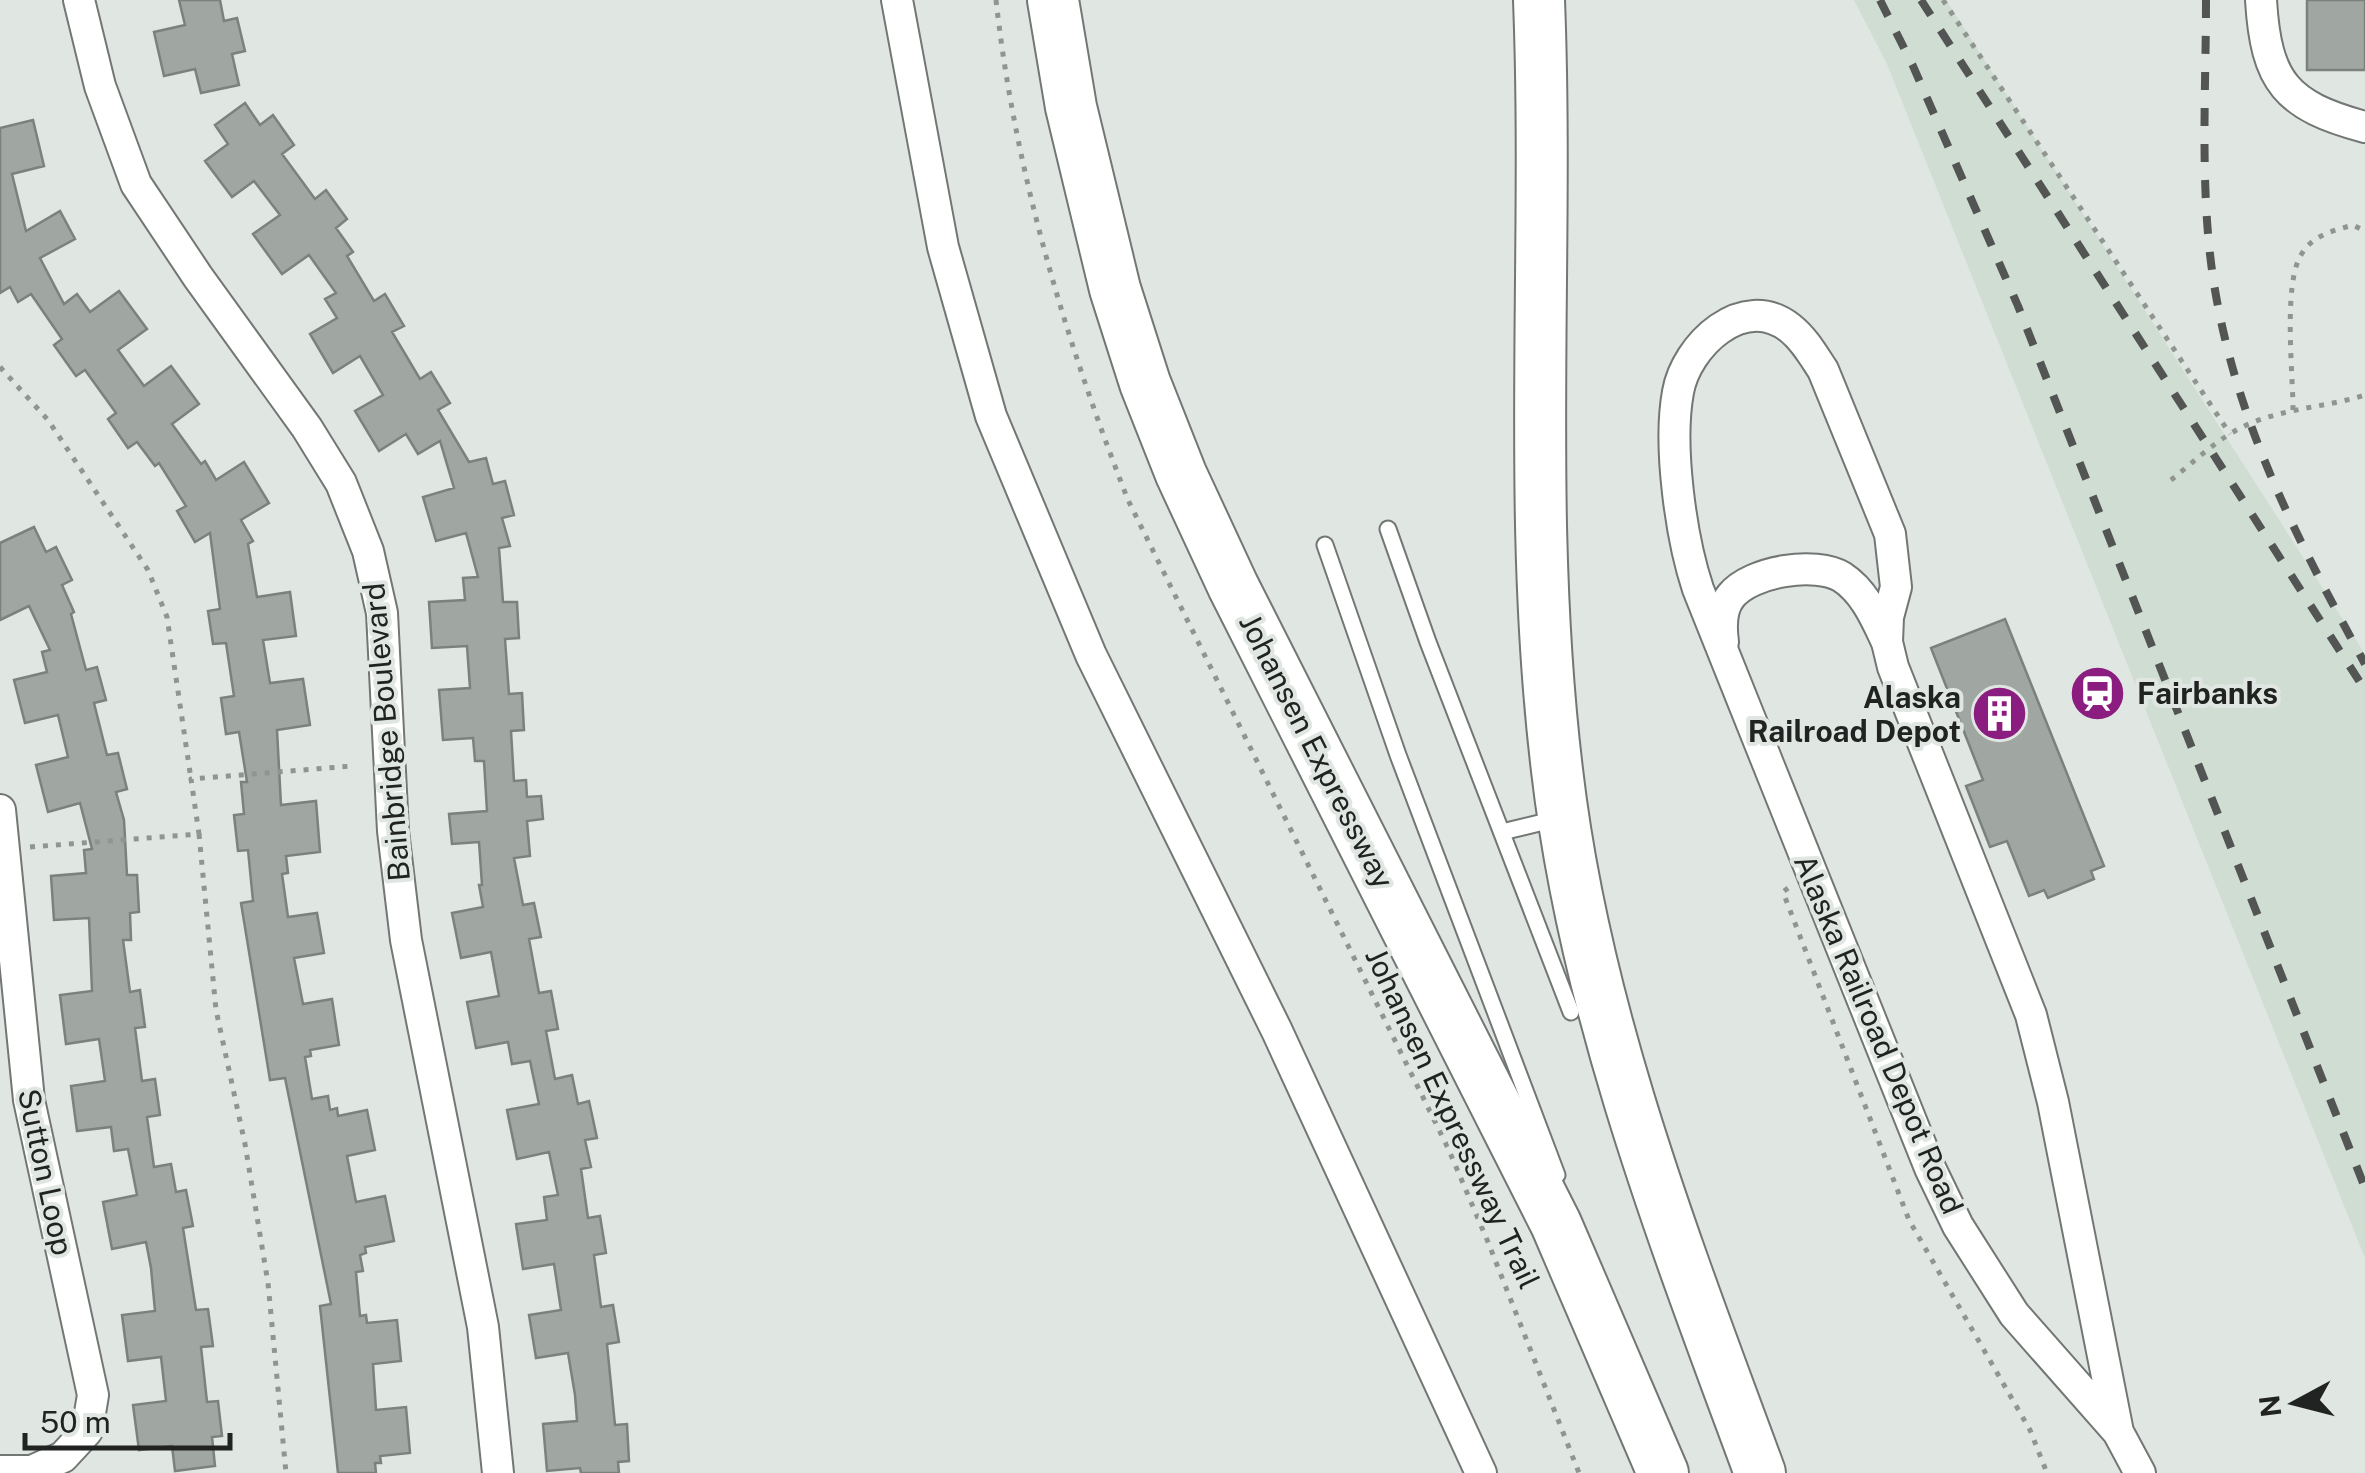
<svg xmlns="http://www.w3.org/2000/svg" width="2365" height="1473" font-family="'Public Sans',sans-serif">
<rect width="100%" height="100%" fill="#e0e6e1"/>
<!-- built -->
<polygon fill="#d0ddd2" points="1854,0 1946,0 2365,654 2365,1258 1887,64"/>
<!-- building -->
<g fill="#a0a6a2" stroke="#7c817d" stroke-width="2.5">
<polygon points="179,0 220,0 224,21 237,18 245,51 232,54 239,85 201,93 195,69 164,76 154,32 185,25"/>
<rect x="2307" y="0" width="58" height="70"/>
<polygon points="245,103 260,125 273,115 294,145 282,154 315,199 326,190 347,219 336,228 353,252 347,256 374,301 385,294 404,326 392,332 420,379 431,372 450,403 438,410 469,462 486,458 493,484 505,481 514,515 502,518 510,546 499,548 503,602 517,602 519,638 505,639 509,694 522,693 524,730 511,731 514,781 526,780 527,797 541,796 543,819 527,821 530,856 514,858 523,905 534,903 541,937 529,939 539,993 551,991 558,1029 546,1031 555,1079 572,1075 578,1104 589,1101 597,1138 585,1140 591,1167 581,1169 588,1218 600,1216 606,1253 594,1255 601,1307 613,1305 619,1342 607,1344 615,1425 627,1424 629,1461 618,1462 619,1473 581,1473 580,1468 547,1471 543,1424 577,1421 575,1395 568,1353 536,1358 529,1315 561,1310 554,1264 523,1269 516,1224 547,1220 544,1197 558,1195 549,1152 517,1159 507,1110 539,1104 530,1061 512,1064 508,1042 476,1048 467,1002 499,996 491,952 461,958 452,913 483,907 479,885 482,885 479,842 452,844 449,814 487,811 484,761 475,761 473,738 443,740 439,690 470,688 467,646 432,648 429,602 465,600 463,578 478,577 466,533 436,541 423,497 454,488 440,441 418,454 406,434 379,451 355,411 383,395 360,356 333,373 310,334 337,318 325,299 336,293 309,255 282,274 253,234 280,215 254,181 232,197 205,161 228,144 215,125"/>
<polygon points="33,120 44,166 12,174 26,231 60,211 75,239 40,258 64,304 77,294 90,312 119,291 147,329 118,350 144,386 171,366 199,404 172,424 201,464 205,461 216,480 244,462 269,503 241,520 253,541 248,544 257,597 290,592 296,636 263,640 270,683 303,679 310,725 277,730 281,805 316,801 320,852 286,856 288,873 282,874 288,917 317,913 324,953 294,958 303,1004 332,999 339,1045 310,1050 311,1056 305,1057 312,1099 328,1096 330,1110 337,1108 338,1116 367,1110 375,1150 347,1156 356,1202 385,1196 394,1241 365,1247 366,1253 360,1255 363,1271 356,1272 360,1316 366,1315 367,1323 397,1320 401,1361 373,1364 376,1410 406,1407 410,1453 380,1456 381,1463 375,1463 376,1473 338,1473 320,1306 331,1304 285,1078 270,1080 241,903 253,901 248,850 238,851 234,815 244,814 241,782 247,782 239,732 226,734 221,698 234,696 226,643 213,644 208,611 220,609 210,533 195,542 177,511 186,506 159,463 155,466 137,442 128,448 108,419 116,413 85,370 76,376 54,345 62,339 31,294 18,302 10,287 0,293 0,128"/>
<polygon points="34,527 46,552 56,547 72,580 62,585 74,612 71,614 86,670 97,667 106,700 94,703 107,755 118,753 127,789 116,792 124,820 127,875 137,875 139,912 130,913 131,940 123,940 130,992 140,990 145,1027 135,1028 142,1081 155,1079 160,1115 147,1117 154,1167 171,1164 176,1192 186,1190 193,1226 183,1228 196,1310 208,1309 213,1346 201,1347 207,1402 218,1401 222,1436 212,1437 215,1466 175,1471 172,1446 139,1450 133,1405 166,1401 161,1357 128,1361 122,1315 155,1311 151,1268 146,1242 112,1249 103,1202 137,1195 128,1149 114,1151 111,1127 77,1131 71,1086 105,1081 99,1039 66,1044 60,995 92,991 89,918 54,920 51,876 86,873 84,850 92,849 80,803 48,812 36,765 68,757 58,715 25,723 14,680 47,672 42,652 50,650 29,606 0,620 0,543"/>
<polygon points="2005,619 2104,866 2091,871 2094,879 2048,898 2044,890 2029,896 2007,841 1990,847 1966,786 1983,780 1931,648"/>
</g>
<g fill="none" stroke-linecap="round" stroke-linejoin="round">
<defs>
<g id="service">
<polyline points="1388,529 1428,642 1571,1012"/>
<polyline points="1325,545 1398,755 1557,1175"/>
<polyline points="1502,832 1556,819"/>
</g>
<g id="minor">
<polyline points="79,0 100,86 136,184 198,277 307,428 341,483 368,551 382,613 393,831 406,940 483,1327 498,1473"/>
<polyline points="897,0 943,247 991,416 1091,655 1277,1031 1481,1473"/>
<path d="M2261,0C2266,82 2286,106 2365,127"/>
<path d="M1723,642C1721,627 1721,608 1731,596C1751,571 1816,561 1842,577C1865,592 1876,619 1887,642"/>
<polyline points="0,810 29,1100 93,1395 87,1431 63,1457 32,1471 0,1471"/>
<path d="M2118,1432L2053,1102L2031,1015L1893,667L1887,642L1888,617L1896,587L1890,534L1823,370C1813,355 1804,339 1790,328C1743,291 1686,346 1678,392C1668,446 1681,538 1698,589L1930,1168L1958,1226L2014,1314L2118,1432L2140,1473"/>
</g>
<g id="trunk">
<polyline points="1053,0 1071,107 1115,289 1145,383 1181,474 1233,586 1556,1224 1663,1473"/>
<path d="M1539,0C1549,258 1526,513 1557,770C1585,1013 1676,1245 1760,1473"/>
</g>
</defs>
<!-- service casing -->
<use href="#service" stroke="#727773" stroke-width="19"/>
<!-- minor casing -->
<use href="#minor" stroke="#727773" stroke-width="34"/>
<!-- trunk casing -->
<use href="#trunk" stroke="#727773" stroke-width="54"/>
<!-- path -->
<g stroke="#909591" stroke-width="5" stroke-dasharray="5 8" stroke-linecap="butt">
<path d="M996,0C1015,172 1065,339 1128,500L1448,1148L1488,1242L1579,1473"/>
<polyline points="1943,0 2230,434"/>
<polyline points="0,367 48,420 148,570 167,617 191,779"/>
<path d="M2293,410C2293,373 2283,285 2301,255C2312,235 2333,231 2353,225L2365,231"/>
<path d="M2171,480C2195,461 2220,436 2249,424C2286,408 2327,407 2365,395"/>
<polyline points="199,834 216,1010 245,1144 268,1283 286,1473"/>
<polyline points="30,847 199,834 191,779 352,766"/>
<polyline points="1788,888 1783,892 1909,1220 2030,1430 2047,1473"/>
</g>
<!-- service -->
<use href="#service" stroke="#fff" stroke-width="15"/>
<!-- minor -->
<use href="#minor" stroke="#fff" stroke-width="30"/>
<!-- trunk -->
<use href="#trunk" stroke="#fff" stroke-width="50"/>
<!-- rail -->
<g stroke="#525553" stroke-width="8" stroke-dasharray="18 18" stroke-linecap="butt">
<polyline points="1880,0 1913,66 2018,306 2365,1188"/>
<polyline points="1921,0 2365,690"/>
<path d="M2206,0C2206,96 2199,195 2215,290C2239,430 2299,542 2365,664"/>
</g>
</g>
<!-- icons -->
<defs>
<symbol id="station-disc" viewBox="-11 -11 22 22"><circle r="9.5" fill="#8b1d81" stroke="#e0e6e1"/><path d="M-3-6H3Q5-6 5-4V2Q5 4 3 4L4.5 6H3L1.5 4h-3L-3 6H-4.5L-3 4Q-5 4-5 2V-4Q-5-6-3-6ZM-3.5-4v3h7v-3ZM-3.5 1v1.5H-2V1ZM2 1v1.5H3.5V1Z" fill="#fff"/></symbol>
<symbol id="building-disc" viewBox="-11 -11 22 22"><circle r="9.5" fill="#8b1d81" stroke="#e0e6e1"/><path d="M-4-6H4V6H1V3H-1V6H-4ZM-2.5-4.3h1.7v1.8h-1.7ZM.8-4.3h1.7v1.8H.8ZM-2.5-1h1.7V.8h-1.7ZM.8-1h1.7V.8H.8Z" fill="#fff"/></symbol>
</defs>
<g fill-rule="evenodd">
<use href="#station-disc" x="2066" y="662" width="63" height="63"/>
<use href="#building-disc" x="1968" y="682" width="63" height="63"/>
</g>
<g text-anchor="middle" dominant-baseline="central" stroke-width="8" stroke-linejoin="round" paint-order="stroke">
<!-- poi labels -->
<g font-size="30" font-weight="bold" fill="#212322" stroke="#e0e6e1" text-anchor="start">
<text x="2137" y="693">Fairbanks</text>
<text x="1961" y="697" text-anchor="end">Alaska<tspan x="1961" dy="34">Railroad Depot</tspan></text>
</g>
<!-- street labels -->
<g font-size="30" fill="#212322" stroke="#e0e6e1">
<text transform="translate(386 732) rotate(-95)">Bainbridge Boulevard</text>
<text transform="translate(1317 751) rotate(63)">Johansen Expressway</text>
<text transform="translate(1879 1034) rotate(67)">Alaska Railroad Depot Road</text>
<text transform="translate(1453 1118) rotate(65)">Johansen Expressway Trail</text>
<text transform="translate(46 1172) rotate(78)">Sutton Loop</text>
</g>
</g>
<!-- north arrow -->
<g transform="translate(2295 1403) rotate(263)" stroke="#e0e6e1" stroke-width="8" paint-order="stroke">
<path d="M0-8L18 38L0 25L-18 38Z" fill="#212322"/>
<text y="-15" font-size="28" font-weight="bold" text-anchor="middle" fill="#212322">N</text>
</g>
<!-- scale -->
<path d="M25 1433v15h205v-15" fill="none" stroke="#212322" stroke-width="5"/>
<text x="40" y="1433" font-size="30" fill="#212322" stroke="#e0e6e1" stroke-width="8" paint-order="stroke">50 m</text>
</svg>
